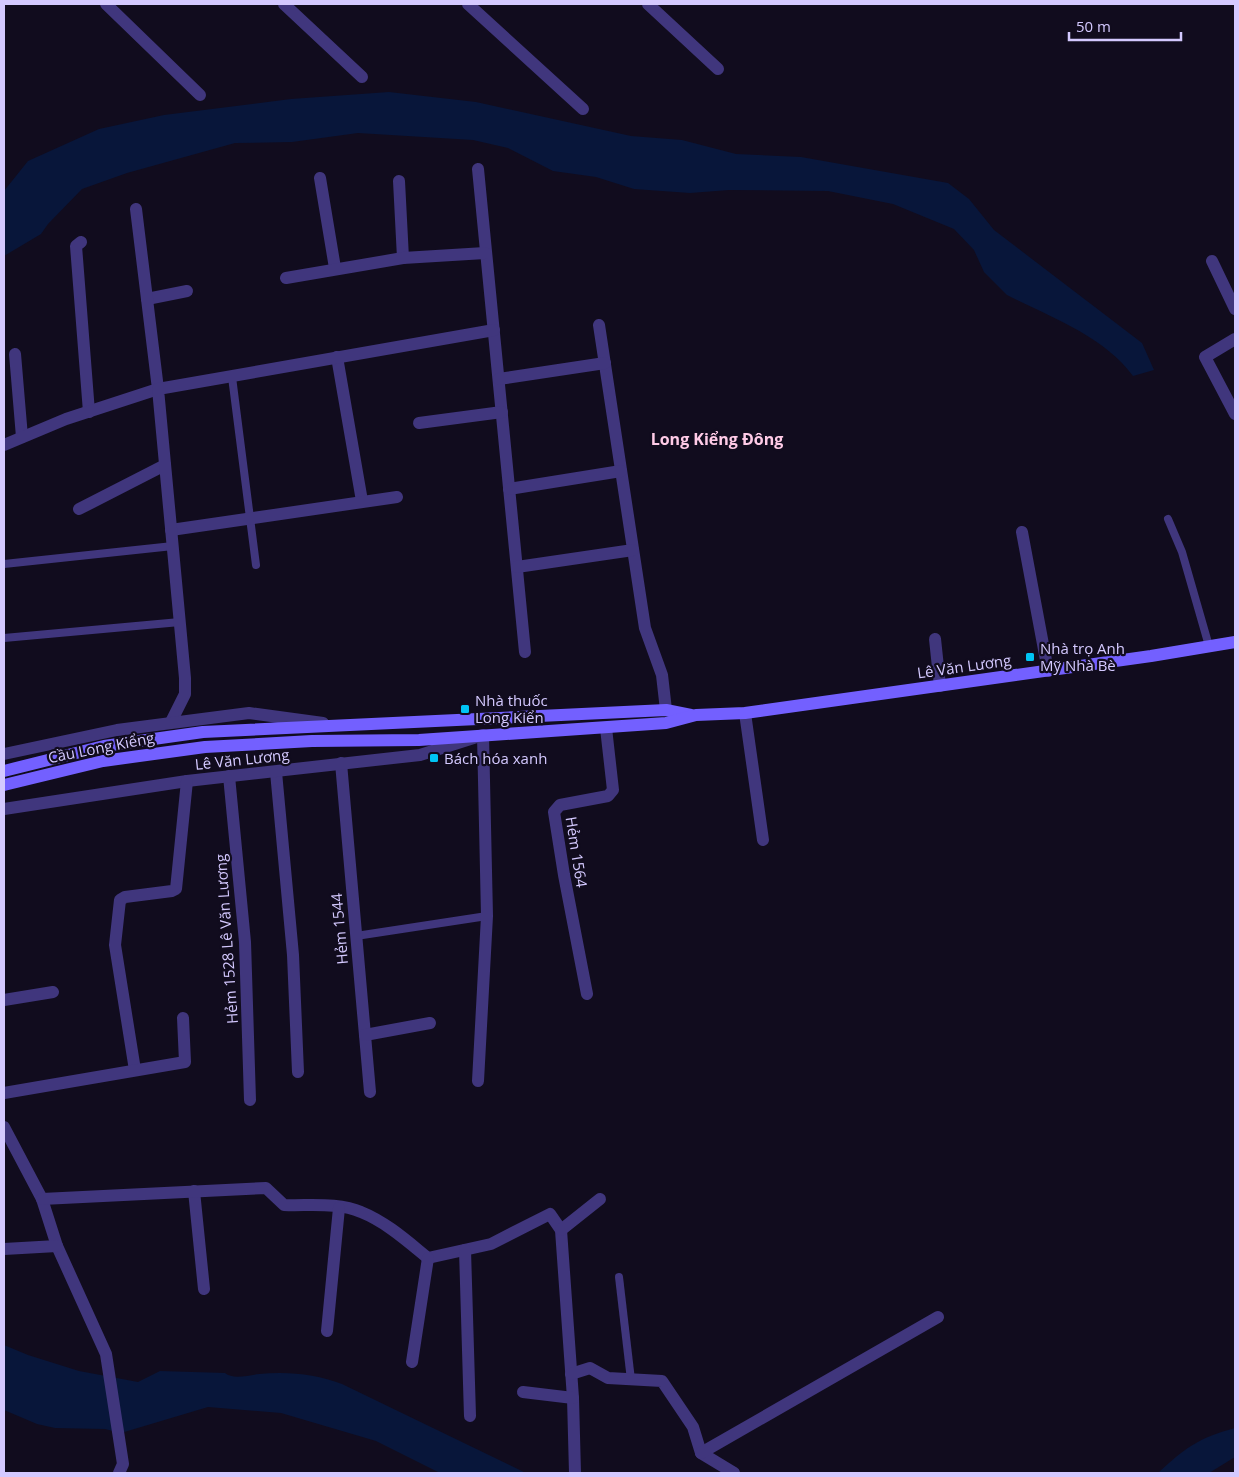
<svg xmlns="http://www.w3.org/2000/svg" width="1239" height="1477" font-family="'Open Sans',sans-serif">
<rect width="100%" height="100%" fill="#110c1e"/>
<!-- water -->
<g fill="#08163a">
<path d="M389,92L476,102L631,136L682,140L736,154L801,157L948,183L969,199L994,230L1142,343L1154,370L1133,376C1104,336 1050,317 1007,295L984,272L974,250L954,229L893,204L828,191L729,190L690,193L634,189L596,177L553,171L508,148L473,140L358,133L292,142L235,143L127,173L82,189L48,224L41,234L4,256V191L28,161L99,129L164,115L291,99Z"/>
<path d="M4,1345L28,1355L79,1371L138,1382L160,1371L225,1373C233,1380 249,1375 259,1374C287,1371 317,1374 342,1384L526,1473H440L376,1441L281,1413L208,1407L121,1433L105,1429L55,1428L37,1424L4,1410Z"/>
<path d="M1235,1428V1457L1209,1473H1158C1185,1448 1198,1438 1235,1428Z"/>
</g>
<g fill="none" stroke-linecap="round" stroke-linejoin="round">
<!-- lane -->
<g stroke="#40367d" stroke-width="8">
<polyline points="232,377 256,565"/>
<polyline points="1168,519 1182,552 1209,646"/>
<polyline points="4,564 173,546"/>
<polyline points="4,638 180,622"/>
<polyline points="356,936 487,916"/>
<polyline points="619,1277 631,1380"/>
</g>
<!-- street -->
<g stroke="#40367d" stroke-width="12">
<polyline points="106,4 200,95"/>
<polyline points="284,4 362,77"/>
<polyline points="468,4 583,109"/>
<polyline points="648,4 718,69"/>
<polyline points="478,169 525,652"/>
<polyline points="320,178 335,268"/>
<polyline points="399,181 403,258"/>
<polyline points="81,242 76,246 89,412"/>
<polyline points="1212,261 1235,309"/>
<polyline points="286,278 403,258 485,253"/>
<polyline points="147,299 187,291"/>
<polyline points="599,325 645,628 662,675 666,710"/>
<polyline points="1235,339 1205,357 1235,414"/>
<polyline points="15,354 22,437"/>
<polyline points="337,357 362,501"/>
<polyline points="499,379 605,363"/>
<polyline points="419,423 502,412"/>
<polyline points="4,445 66,419 158,389 136,209"/>
<polyline points="509,489 621,471"/>
<polyline points="79,509 165,465"/>
<polyline points="171,530 397,497"/>
<polyline points="1022,532 1048,671"/>
<polyline points="517,567 633,550"/>
<polyline points="935,639 940,686"/>
<polyline points="745,713 763,840"/>
<polyline points="171,722 185,694 185,678 158,389 494,330"/>
<polyline points="4,754 117,730 249,713 323,723"/>
<polyline points="341,763 370,1092"/>
<polyline points="276,772 293,955 298,1072"/>
<polyline points="229,776 245,942 250,1100"/>
<polyline points="4,809 187,781 420,755 483,735 487,916 478,1081"/>
<polyline points="587,994 564,875 554,812 560,805 608,796 613,790 606,728"/>
<polyline points="4,1000 53,992"/>
<polyline points="365,1035 430,1023"/>
<polyline points="135,1070 115,945 120,900 125,897 172,891 176,889 187,781"/>
<polyline points="4,1093 185,1062 183,1018"/>
<polyline points="4,1127 42,1199 57,1246 106,1354 123,1464 119,1473"/>
<polyline points="194,1191 204,1289"/>
<path d="M42,1199L266,1188L284,1205C308,1206 339,1202 361,1212C386,1222 407,1241 428,1258L491,1244L550,1214L561,1230L573,1398L575,1473"/>
<polyline points="561,1230 600,1199"/>
<polyline points="4,1249 57,1246"/>
<polyline points="465,1250 470,1416"/>
<polyline points="327,1331 339,1208"/>
<polyline points="412,1362 428,1258"/>
<polyline points="571,1374 590,1368 608,1378 662,1381 693,1427 701,1453 734,1473"/>
<polyline points="523,1392 573,1398"/>
<polyline points="701,1453 938,1317"/>
</g>
<!-- secondary -->
<g stroke="#7360ff" stroke-width="12">
<polyline points="4,771 104,746 203,732 666,710 691,715"/>
<polyline points="4,785 103,761 205,747 312,741 419,740 666,723 696,715 745,713 1151,656 1235,642"/>
</g>
</g>
<!-- markers -->
<g fill="#00c4f4" stroke="#110c1e" stroke-width="2">
<rect x="1025" y="652" width="10" height="10" rx="2.5"/>
<rect x="460" y="704" width="10" height="10" rx="2.5"/>
<rect x="429" y="753" width="10" height="10" rx="2.5"/>
</g>
<g text-anchor="middle" dominant-baseline="central" stroke-width="4.5" stroke-linejoin="round" paint-order="stroke">
<!-- poi labels -->
<g font-size="15" fill="#d4c9ff" stroke="#110c1e" text-anchor="start">
<text x="1040" y="648">Nhà trọ Anh<tspan x="1040" dy="17">Mỹ Nhà Bè</tspan></text>
<text x="475" y="700">Nhà thuốc<tspan x="475" dy="17">Long Kiển</tspan></text>
<text x="444" y="758">Bách hóa xanh</text>
</g>
<!-- street labels -->
<g font-size="15" fill="#d4c9ff" stroke="#110c1e">
<text transform="translate(964 666) rotate(-8)">Lê Văn Lương</text>
<text transform="translate(101 747) rotate(-11)">Cầu Long Kiểng</text>
<text transform="translate(242 759) rotate(-6)">Lê Văn Lương</text>
<text transform="translate(577 852) rotate(81)">Hẻm 1564</text>
<text transform="translate(339 929) rotate(-95)">Hẻm 1544</text>
<text transform="translate(226 939) rotate(-94)">Hẻm 1528 Lê Văn Lương</text>
</g>
<!-- neighbourhood labels -->
<g font-size="16" font-weight="bold" fill="#ffcbe7" stroke="#110c1e">
<text x="717" y="439">Long Kiểng Đông</text>
</g>
</g>
<!-- border -->
<rect width="1239" height="1477" fill="none" stroke="#d4c9ff" stroke-width="10"/>
<!-- scale -->
<path d="M1069 32v8h112v-8" fill="none" stroke="#d4c9ff" stroke-width="2.5"/>
<text x="1076" y="32" font-size="15" fill="#d4c9ff" stroke="#110c1e" stroke-width="4" paint-order="stroke">50 m</text>
</svg>
